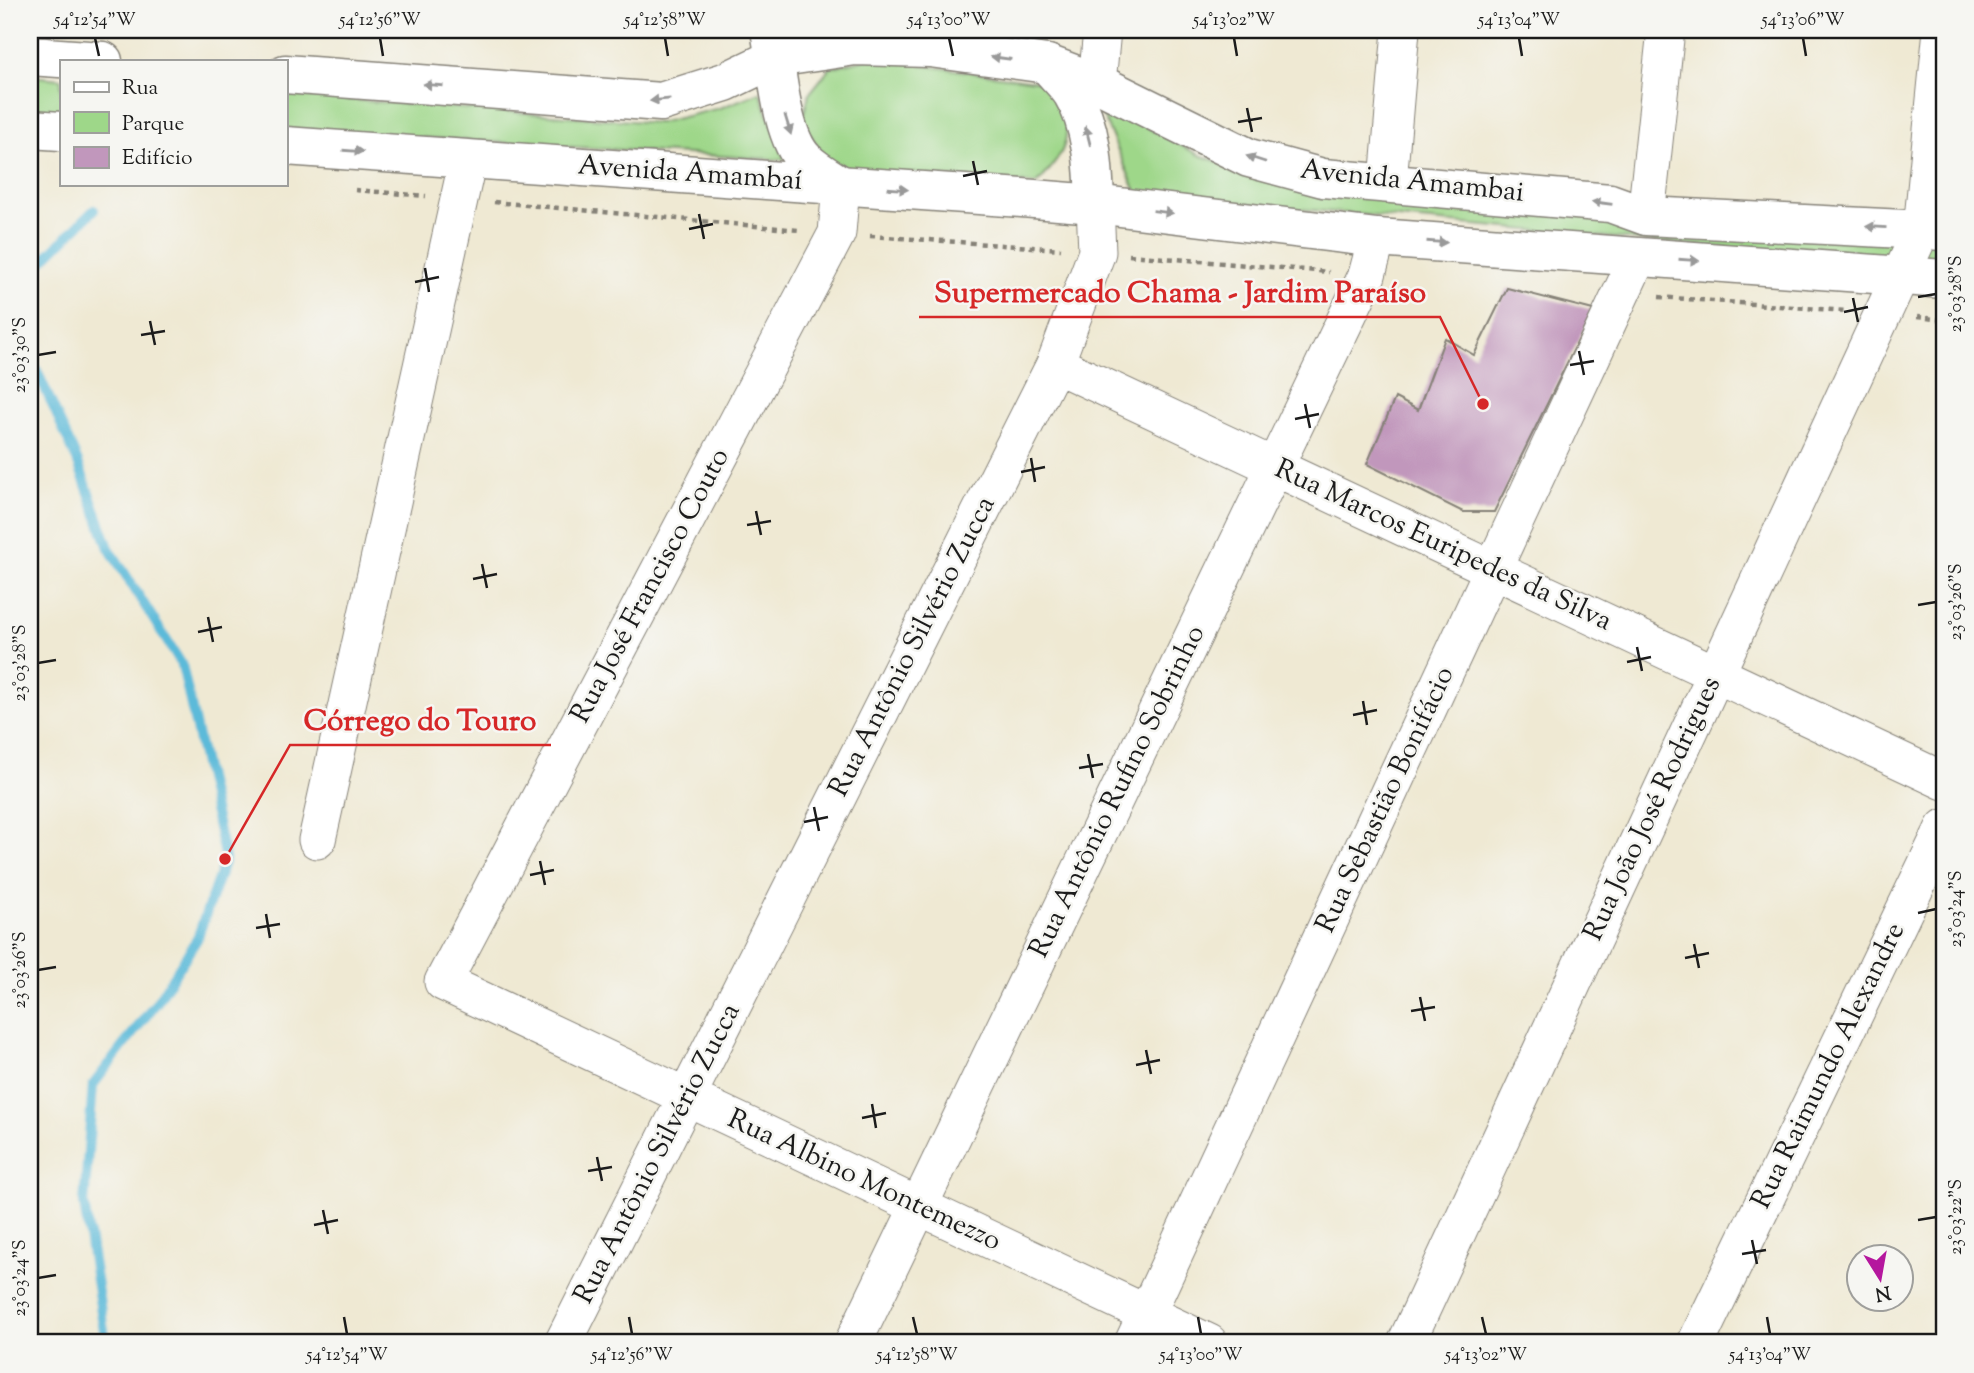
<svg xmlns="http://www.w3.org/2000/svg" width="1974" height="1373" font-family="'Sorts Mill Goudy',serif">
<rect width="100%" height="100%" fill="#f6f6f2"/>
<filter id="ink" filterUnits="userSpaceOnUse"><feTurbulence type="fractalNoise" baseFrequency=".0143" numOctaves="2"/><feDisplacementMap in="SourceGraphic" scale="14" xChannelSelector="R" yChannelSelector="G"/><feConvolveMatrix kernelMatrix="1 2 1 2 8 2 1 2 1" color-interpolation-filters="sRGB"/></filter>
<filter id="wash" filterUnits="userSpaceOnUse"><feTurbulence type="fractalNoise" baseFrequency=".00686" numOctaves="4" result="noise"/><feDisplacementMap in="SourceGraphic" scale="28" xChannelSelector="R" yChannelSelector="G"/><feGaussianBlur stdDeviation="1.57" result="paint"/><feColorMatrix in="noise" values="0 0 0 0 0 0 0 0 0 0 0 0 0 0 0 0 0 1.4 0 .05"/><feComposite in="paint" operator="in"/></filter>
<g filter="url(#wash)">
<rect width="100%" height="100%" fill="#efe9d3"/>
<!-- green -->
<g fill="#9ed789" stroke="#5d7a52" stroke-width="2">
<path d="M869,58L1042,82C1049,91 1061,103 1064,114C1073,144 1056,164 1037,184L831,168L802,121L809,94L830,68Z"/>
<polygon points="30,76 61,79 61,114 30,112"/>
<polygon points="760,92 785,160 285,129 285,95 658,123 720,108"/>
<polygon points="1096,100 1199,155 1283,185 1944,241 1944,268 1137,194"/>
</g>
<g fill="none" stroke-linecap="round" stroke-linejoin="round">
<!-- stream -->
<g stroke="#5bbad9" stroke-width="10">
<polyline points="30,273 94,210"/>
<polyline points="30,355 77,460 109,548 182,665 225,859 197,939 157,1002 93,1085 84,1204 106,1343"/>
</g>
</g>
<g id="blocks">
<!-- building -->
<polygon fill="#c197bc" points="1507,288 1593,310 1494,512 1463,512 1367,464 1395,398 1418,410 1445,338 1474,355"/>
</g>
</g>
<g filter="url(#ink)">
<use href="#blocks" fill-opacity="0" stroke="#868278" stroke-width="2"/>
<g fill="none" stroke-linecap="round" stroke-linejoin="round">
<defs>
<g id="minor">
<polyline points="1097,83 1102,30"/>
<polyline points="1388,182 1401,30"/>
<polyline points="841,185 837,233 443,982 1209,1343"/>
<polyline points="1646,216 1666,30"/>
<polyline points="1055,364 1944,781"/>
<polyline points="317,840 468,159"/>
<polyline points="563,1343 1055,364 1097,252 1095,204"/>
<polyline points="853,1343 1367,275 1377,238"/>
<polyline points="1133,1343 1638,257"/>
<polyline points="1406,1343 1922,229 1942,30"/>
<polyline points="1696,1343 1944,828"/>
</g>
<g id="major">
<path d="M770,30C777,65 780,135 805,160C815,170 828,177 841,185"/>
<polyline points="30,56 103,61"/>
<path d="M1047,64C1055,74 1065,83 1072,93C1092,126 1094,167 1095,204"/>
<polyline points="285,74 661,102 725,82 775,58 855,46 930,48 1047,64 1097,83 1249,158 1323,178 1610,203 1646,216 1944,231"/>
<polyline points="30,129 61,131"/>
<polyline points="285,146 1022,198 1095,204 1377,238 1944,279"/>
</g>
</defs>
<!-- minor casing -->
<use href="#minor" stroke="#868278" stroke-width="39"/>
<!-- major casing -->
<use href="#major" stroke="#868278" stroke-width="41"/>
<!-- path -->
<g stroke="#868278" stroke-width="4.5" stroke-dasharray="5 5" stroke-linecap="butt">
<polyline points="355,190 426,196"/>
<polyline points="494,202 799,230"/>
<polyline points="870,236 1061,249"/>
<polyline points="1129,255 1329,272"/>
<polyline points="1659,297 1846,311"/>
<polyline points="1917,317 1944,320"/>
</g>
<!-- minor -->
<use href="#minor" stroke="#fff" stroke-width="37"/>
<!-- major -->
<use href="#major" stroke="#fff" stroke-width="38"/>
</g>
<!-- one-way arrows -->
<defs><path id="oneway-solid" d="M-6-.8H1V-3.2L6.5 0L1 3.2V.8H-6Z" transform="scale(1.75)"/></defs>
<g fill="#999">
<use href="#oneway-solid" transform="translate(1001 58) rotate(-172)"/>
<use href="#oneway-solid" transform="translate(433 85) rotate(-176)"/>
<use href="#oneway-solid" transform="translate(660 100) rotate(174)"/>
<use href="#oneway-solid" transform="translate(788 125) rotate(73)"/>
<use href="#oneway-solid" transform="translate(1088 136) rotate(-104)"/>
<use href="#oneway-solid" transform="translate(353 151) rotate(4)"/>
<use href="#oneway-solid" transform="translate(1256 159) rotate(-162)"/>
<use href="#oneway-solid" transform="translate(898 189) rotate(4)"/>
<use href="#oneway-solid" transform="translate(1602 203) rotate(-172)"/>
<use href="#oneway-solid" transform="translate(1163 212) rotate(7)"/>
<use href="#oneway-solid" transform="translate(1876 227) rotate(-177)"/>
<use href="#oneway-solid" transform="translate(1437 242) rotate(4)"/>
<use href="#oneway-solid" transform="translate(1689 260) rotate(4)"/>
</g>
</g>
<!-- ticks -->
<path fill="none" stroke="#1c1c1c" stroke-width="2.5" d="M95,38L99,56M380,38L383,56M665,38L668,56M949,38L953,56M1234,38L1237,56M1519,38L1522,56M1803,38L1806,56M1247,108L1252,132M1238,122L1262,118M973,161L978,185M963,176L987,171M699,214L704,239M689,229L713,224M425,268L429,292M415,282L439,277M1918,297L1936,294M1853,298L1858,322M1844,312L1868,307M150,321L155,345M141,335L165,331M1579,351L1584,375M38,355L56,352M1570,365L1594,361M1305,404L1310,428M1295,419L1319,414M1031,458L1035,482M1021,472L1045,467M756,511L761,535M747,525L771,521M482,564L487,588M473,579L497,574M1918,605L1936,602M208,617L213,642M198,632L222,627M1637,647L1642,671M1627,662L1651,657M38,663L56,660M1363,701L1367,725M1353,715L1377,710M1088,754L1093,778M1079,768L1103,764M814,807L819,831M804,822L828,817M540,861L545,885M530,875L554,870M1918,913L1936,909M266,914L270,938M256,928L280,924M1694,944L1699,968M1685,958L1709,953M38,970L56,967M1420,997L1425,1021M1411,1011L1435,1007M1146,1050L1151,1074M1136,1065L1160,1060M872,1104L876,1128M862,1118L886,1113M597,1157L602,1181M588,1171L612,1167M323,1210L328,1234M1918,1220L1936,1217M314,1225L338,1220M1752,1240L1757,1264M1742,1254L1766,1250M38,1278L56,1275M344,1317L347,1334M629,1317L632,1334M913,1317L917,1334M1198,1317L1201,1334M1482,1317L1486,1334M1767,1317L1770,1334"/>
<g text-anchor="middle" dominant-baseline="central" stroke-width="5" stroke-linejoin="round" paint-order="stroke">
<!-- street labels -->
<g font-size="28" fill="#1c1c1c" stroke="#f6f6f2">
<text transform="translate(690 174) rotate(4)">Avenida Amambaí</text>
<text transform="translate(1412 182) rotate(6)">Avenida Amambai</text>
<text transform="translate(1443 546) rotate(25)">Rua Marcos Euripedes da Silva</text>
<text transform="translate(651 586) rotate(-62)">Rua José Francisco Couto</text>
<text transform="translate(913 647) rotate(-63)">Rua Antônio Silvério Zucca</text>
<text transform="translate(1118 792) rotate(-64)">Rua Antônio Rufino Sobrinho</text>
<text transform="translate(1386 800) rotate(-65)">Rua Sebastião Bonifácio</text>
<text transform="translate(1653 809) rotate(-65)">Rua João José Rodrigues</text>
<text transform="translate(1829 1066) rotate(-64)">Rua Raimundo Alexandre</text>
<text transform="translate(658 1154) rotate(-63)">Rua Antônio Silvério Zucca</text>
<text transform="translate(864 1181) rotate(25)">Rua Albino Montemezzo</text>
</g>
</g>
<!-- callouts -->
<path fill="none" stroke="#d62828" stroke-width="2.5" d="M1483 404L1440 317H919M225 859L290 745H551"/>
<g fill="#d62828" stroke="#f6f6f2" stroke-width="2.5">
<circle cx="1483" cy="404" r="7"/>
<circle cx="225" cy="859" r="7"/>
</g>
<g font-size="30" text-anchor="middle" font-weight="bold" fill="#d62828" stroke="#f6f6f2" stroke-width="5" stroke-linejoin="round" paint-order="stroke">
<text x="1180" y="302">Supermercado Chama - Jardim Paraíso</text>
<text x="420" y="730">Córrego do Touro</text>
</g>
<!-- margin -->
<rect width="1974" height="1373" fill="none" stroke="#f6f6f2" stroke-width="77"/>
<!-- legend -->
<rect x="60" y="60" width="228" height="126" fill="#f6f6f2" stroke="#9f9f9c" stroke-width="2"/>
<rect x="74" y="82" width="35" height="10" fill="#ffffff" stroke="#9f9f9c" stroke-width="2"/>
<text x="122" y="94" font-size="21" fill="#1c1c1c">Rua</text>
<rect x="74" y="112" width="35" height="21" fill="#9ed789" stroke="#9f9f9c" stroke-width="2"/>
<text x="122" y="130" font-size="21" fill="#1c1c1c">Parque</text>
<rect x="74" y="147" width="35" height="21" fill="#c197bc" stroke="#9f9f9c" stroke-width="2"/>
<text x="122" y="164" font-size="21" fill="#1c1c1c">Edifício</text>
<!-- north arrow -->
<g transform="translate(1880 1278) rotate(169)"><circle r="33" fill="#f6f6f2" stroke="#9f9f9c" stroke-width="2"/>
<path d="M0-5L12 26L0 18L-12 26Z" fill="#b5179e"/>
<text y="-10" font-size="19" font-weight="bold" text-anchor="middle" fill="#1c1c1c">N</text>
</g>
<rect x="38" y="38" width="1898" height="1296" fill="none" stroke="#1c1c1c" stroke-width="2.5"/>
<g font-size="18" text-anchor="middle" fill="#1c1c1c">
<text x="95" y="25">54°12'54"W</text>
<text x="380" y="25">54°12'56"W</text>
<text x="665" y="25">54°12'58"W</text>
<text x="949" y="25">54°13'00"W</text>
<text x="1234" y="25">54°13'02"W</text>
<text x="1519" y="25">54°13'04"W</text>
<text x="1803" y="25">54°13'06"W</text>
<text transform="translate(1955 294) rotate(-90)" y="6">23°03'28"S</text>
<text transform="translate(19 355) rotate(-90)" y="6">23°03'30"S</text>
<text transform="translate(1955 602) rotate(-90)" y="6">23°03'26"S</text>
<text transform="translate(19 663) rotate(-90)" y="6">23°03'28"S</text>
<text transform="translate(1955 909) rotate(-90)" y="6">23°03'24"S</text>
<text transform="translate(19 970) rotate(-90)" y="6">23°03'26"S</text>
<text transform="translate(1955 1217) rotate(-90)" y="6">23°03'22"S</text>
<text transform="translate(19 1278) rotate(-90)" y="6">23°03'24"S</text>
<text x="347" y="1360">54°12'54"W</text>
<text x="632" y="1360">54°12'56"W</text>
<text x="917" y="1360">54°12'58"W</text>
<text x="1201" y="1360">54°13'00"W</text>
<text x="1486" y="1360">54°13'02"W</text>
<text x="1770" y="1360">54°13'04"W</text>
</g>
</svg>
